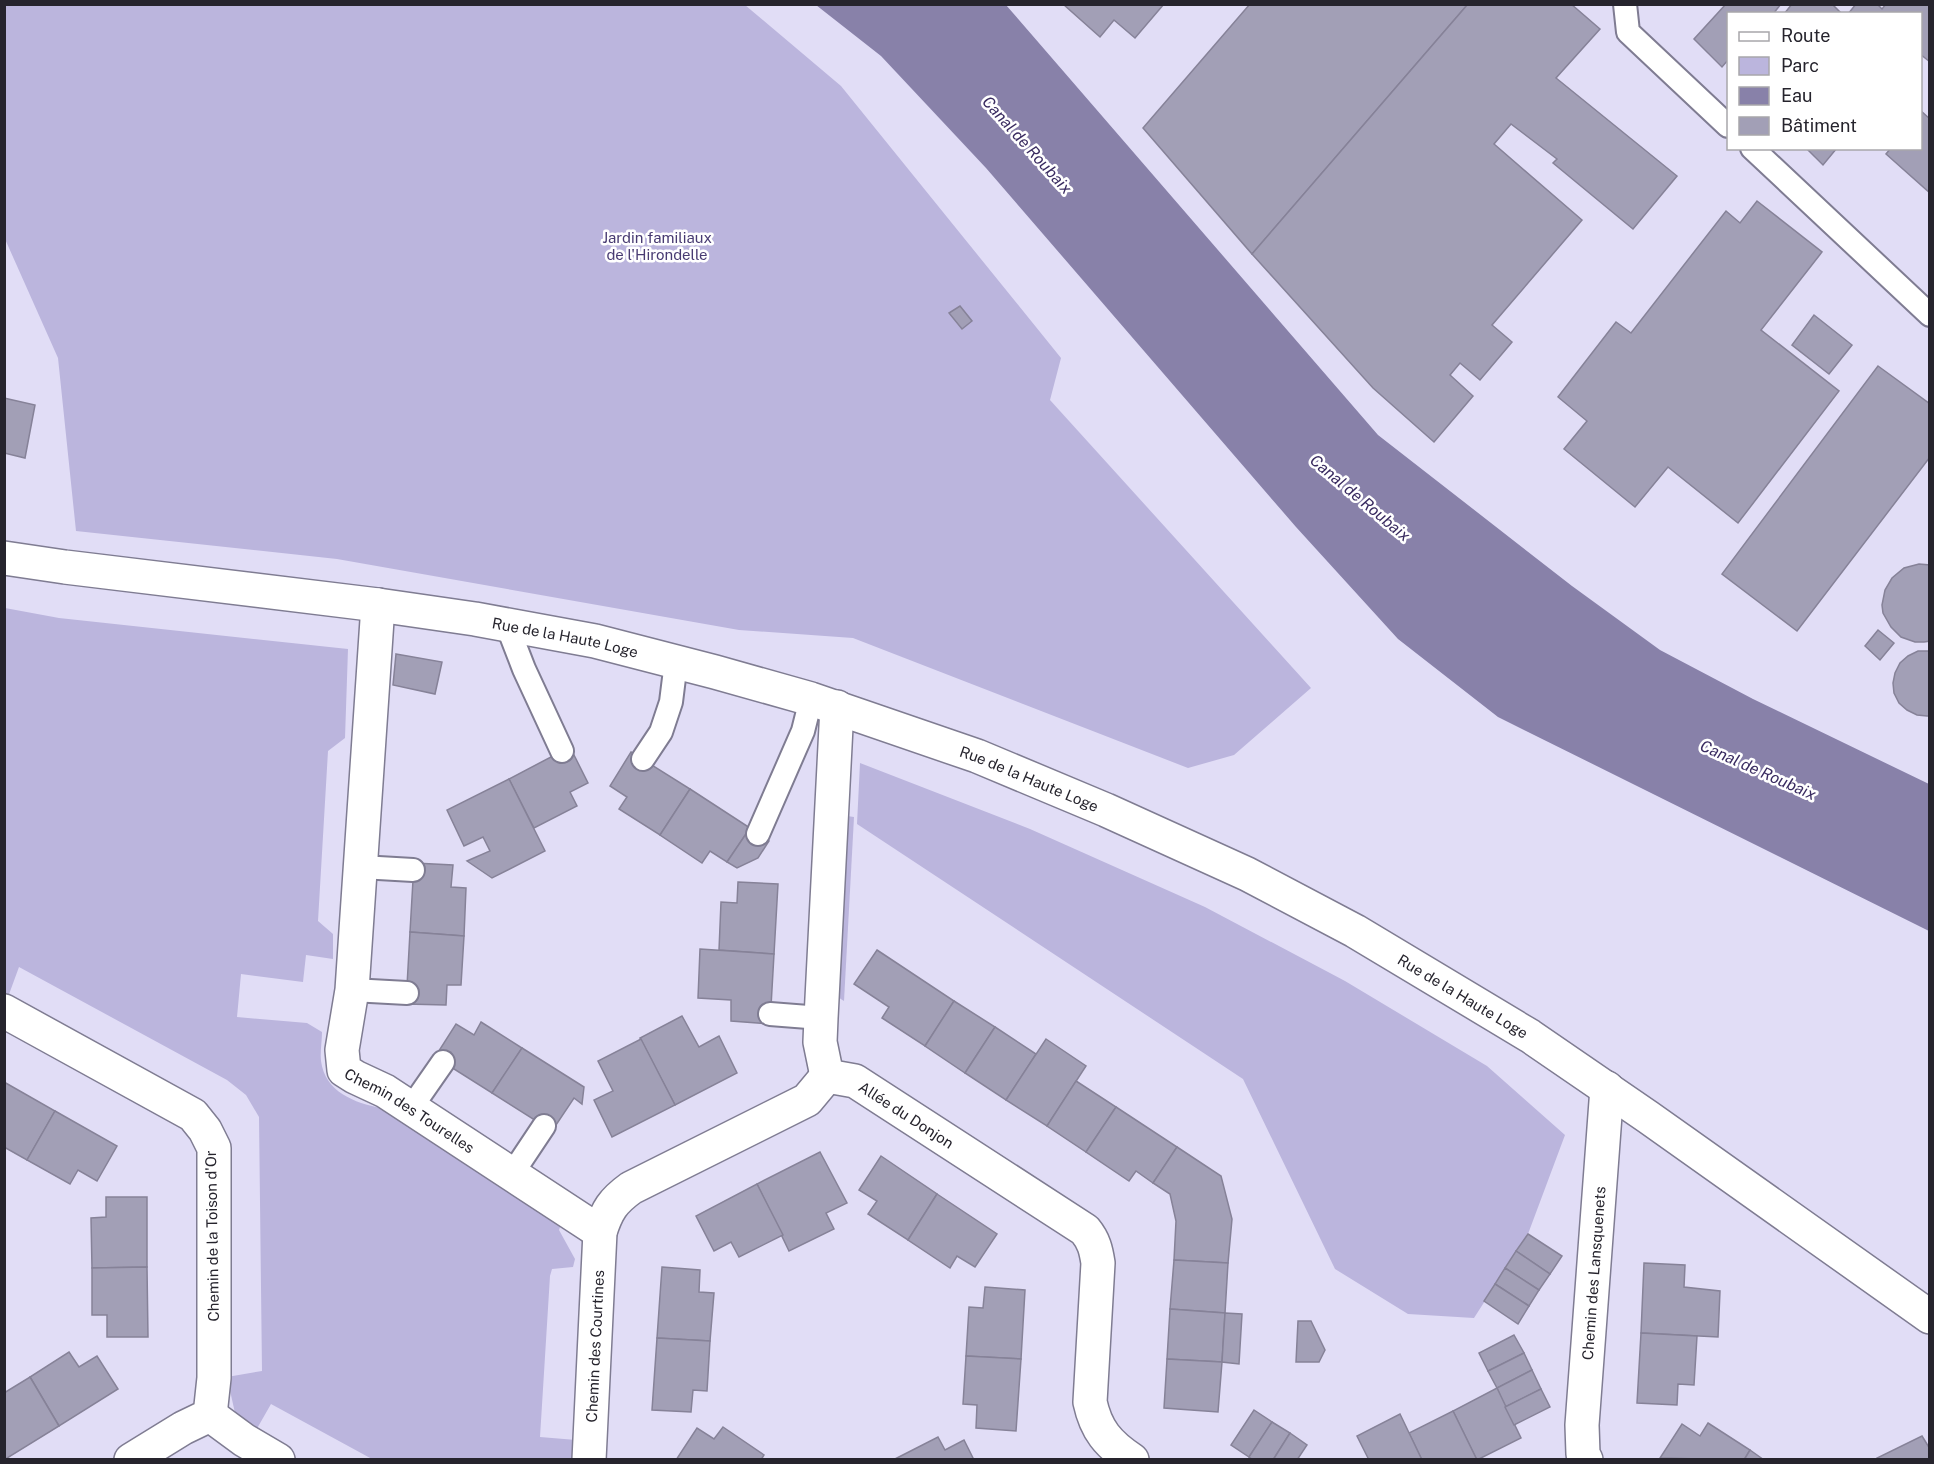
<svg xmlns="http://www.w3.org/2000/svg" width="1934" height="1464" font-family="'Public Sans',sans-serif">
<rect width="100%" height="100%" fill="#e1ddf6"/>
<!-- green -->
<g fill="#bbb5dd">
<polygon points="5,5 745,5 841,86 1061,358 1050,400 1311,688 1234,755 1188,768 853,638 739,630 337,559 76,531 58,358 5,239"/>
<path d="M5,608L59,618L348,649L345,738L328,751L318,921L333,934V959L306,955L303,982L241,974L237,1017L307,1023L322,1032C322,1041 320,1052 321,1061C325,1092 355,1103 381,1108L562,1221L559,1230L575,1259L573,1267L552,1269L550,1276L540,1437L576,1440L577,1459H372L271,1404L255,1432L235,1413L227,1377L262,1371L259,1117L246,1095L227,1080L19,967L8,997L5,995Z"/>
<polygon points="860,763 1030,829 1205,907 1345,981 1487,1066 1565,1135 1528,1234 1474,1318 1408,1314 1335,1269 1243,1079 857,824"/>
<polygon points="847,816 854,817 844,1001 836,996"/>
</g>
<!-- water -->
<polygon fill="#8881a9" points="816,5 1006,5 1378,435 1572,586 1660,650 1753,699 1929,784 1929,931 1498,717 1398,639 1296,527 986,168 881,56"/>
<!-- building -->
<g fill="#a29fb6" stroke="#868298" stroke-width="1.5">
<polygon points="1063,4 1164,4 1135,38 1114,20 1100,37"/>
<polygon points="1250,4 1468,4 1252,254 1143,128"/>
<polygon points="1468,4 1571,4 1600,29 1556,78 1677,176 1633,229 1553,163 1557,159 1511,124 1494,144 1582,220 1492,325 1512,342 1480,380 1460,363 1450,375 1473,396 1434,442 1373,388 1252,254"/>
<polygon points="1726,4 1781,4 1773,14 1728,14 1728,60 1722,67 1694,39"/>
<polygon points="1792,4 1832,4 1842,14 1784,14"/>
<polygon points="1856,4 1877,4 1882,9 1886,4 1930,4 1930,62 1920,54 1920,14 1848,14"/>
<polygon points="1920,110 1930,119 1930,193 1886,154 1891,148 1920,148"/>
<polygon points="1806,148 1837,148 1823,165"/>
<polygon points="1757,201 1822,252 1761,330 1839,391 1738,523 1668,467 1635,507 1564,449 1587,421 1558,397 1616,322 1631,333 1726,211 1740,223"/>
<polygon points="960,306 972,321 962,329 949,313"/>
<polygon points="1814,315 1852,345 1829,374 1792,345"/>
<polygon points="1878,366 1930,404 1930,457 1797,631 1722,574"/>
<polygon points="4,398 35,405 25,458 4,453"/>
<polygon points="1919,564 1930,565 1930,641 1924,642 1915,642 1901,637 1891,627 1883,613 1882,605 1885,590 1892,578 1904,568"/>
<polygon points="1878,630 1894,643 1880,660 1865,646"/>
<polygon points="1918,651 1930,651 1930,716 1927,716 1917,715 1907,710 1899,703 1894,693 1893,683 1895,673 1900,663 1908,656"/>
<polygon points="396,654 442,662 435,694 393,685"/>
<polygon points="570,747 588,783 570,792 577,806 534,828 509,779"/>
<polygon points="631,752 690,789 660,835 619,809 627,797 610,786"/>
<polygon points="509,779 545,851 492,878 467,861 490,851 483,837 464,846 447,810"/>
<polygon points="690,789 750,828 727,862 710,851 702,863 660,835"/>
<polygon points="750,828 769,841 758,858 737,868 727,862"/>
<polygon points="414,863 453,865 451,887 466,888 464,936 410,932"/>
<polygon points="738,882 778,884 774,954 719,950 721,902 737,903"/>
<polygon points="410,932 464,936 461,985 447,985 446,1005 406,1004"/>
<polygon points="700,949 774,954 770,1024 731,1021 731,1000 698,998"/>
<polygon points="877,950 954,1001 925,1046 882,1018 889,1007 854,984"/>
<polygon points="954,1001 995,1027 965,1073 925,1046"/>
<polygon points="682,1016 699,1047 719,1036 737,1073 675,1105 640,1038"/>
<polygon points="481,1022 522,1048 492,1093 435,1057 456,1024 474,1035"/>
<polygon points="995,1027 1036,1054 1006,1100 965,1073"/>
<polygon points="641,1039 675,1105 612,1137 594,1100 613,1091 598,1061"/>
<polygon points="1046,1039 1086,1066 1047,1126 1006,1100"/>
<polygon points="522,1048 584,1087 582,1104 574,1098 552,1131 492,1093"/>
<polygon points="1076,1081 1116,1107 1086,1152 1047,1126"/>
<polygon points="4,1082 55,1111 27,1160 4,1147"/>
<polygon points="1116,1107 1177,1147 1153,1183 1136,1171 1129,1181 1086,1152"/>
<polygon points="55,1111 117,1146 97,1181 78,1170 70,1184 27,1160"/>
<polygon points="1177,1147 1221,1176 1232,1219 1228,1263 1174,1260 1176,1221 1170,1194 1153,1183"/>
<polygon points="820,1152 847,1203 826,1213 834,1229 789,1251 757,1184"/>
<polygon points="881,1156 937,1194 908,1240 868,1214 877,1201 859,1190"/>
<polygon points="757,1184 783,1235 739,1257 731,1242 714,1251 696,1216"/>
<polygon points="937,1194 997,1234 975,1267 957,1256 950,1268 908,1240"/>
<polygon points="106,1197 147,1197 147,1267 92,1268 91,1218 106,1217"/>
<polygon points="1528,1234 1562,1256 1550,1274 1516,1251"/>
<polygon points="1516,1251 1550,1274 1539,1290 1505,1268"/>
<polygon points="1174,1260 1228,1263 1225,1313 1170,1309"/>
<polygon points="1644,1263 1685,1265 1684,1287 1720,1291 1718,1337 1641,1333"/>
<polygon points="147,1267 148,1337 107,1337 107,1315 92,1315 92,1268"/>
<polygon points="662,1267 700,1270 699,1292 714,1293 710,1341 657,1338"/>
<polygon points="1505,1268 1539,1290 1529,1306 1495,1284"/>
<polygon points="1495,1284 1529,1306 1518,1324 1484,1301"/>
<polygon points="985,1287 1025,1290 1021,1359 966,1356 969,1307 983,1308"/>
<polygon points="1170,1309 1225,1313 1222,1362 1167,1359"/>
<polygon points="1225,1313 1242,1314 1239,1364 1222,1362"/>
<polygon points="1298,1321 1311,1321 1325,1350 1319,1362 1296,1362"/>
<polygon points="1641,1333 1697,1336 1694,1385 1678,1384 1677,1405 1637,1403"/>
<polygon points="1514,1335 1524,1353 1488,1371 1479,1353"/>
<polygon points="657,1338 710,1341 707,1391 693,1390 691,1412 652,1410"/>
<polygon points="69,1352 79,1367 97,1356 118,1389 59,1426 30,1377"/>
<polygon points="1524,1353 1532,1370 1497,1388 1488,1371"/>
<polygon points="966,1356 1021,1359 1016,1431 976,1428 977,1405 963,1404"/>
<polygon points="1167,1359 1222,1362 1218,1412 1164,1408"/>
<polygon points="1532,1370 1541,1389 1505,1407 1497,1388"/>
<polygon points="30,1377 59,1426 4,1460 4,1393"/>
<polygon points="1497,1388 1521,1438 1477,1460 1453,1411"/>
<polygon points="1541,1389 1550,1407 1514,1425 1505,1407"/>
<polygon points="1254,1410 1272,1422 1249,1457 1231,1445"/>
<polygon points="1453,1411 1477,1460 1422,1460 1409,1433"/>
<polygon points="1400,1414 1422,1460 1369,1460 1357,1436"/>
<polygon points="1272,1422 1290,1433 1273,1460 1253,1460 1249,1457"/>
<polygon points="1708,1423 1750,1450 1744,1460 1660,1458 1682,1424 1700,1436"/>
<polygon points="723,1427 764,1455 761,1460 676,1460 697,1428 714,1439"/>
<polygon points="1290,1433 1307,1445 1297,1460 1273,1460"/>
<polygon points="1922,1436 1930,1449 1930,1460 1878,1460 1877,1458"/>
<polygon points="938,1437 945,1450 964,1440 974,1460 893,1460"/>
<polygon points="1750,1450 1764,1460 1744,1460"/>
</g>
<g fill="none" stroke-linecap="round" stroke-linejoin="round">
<defs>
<g id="service">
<polyline points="1625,4 1628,32 1728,126"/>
<polyline points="1752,148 1930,315"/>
<polyline points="507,625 524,669 562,751"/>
<polyline points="643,759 661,732 671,702 676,662"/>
<polyline points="758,834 803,731 811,699"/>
<polyline points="361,867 413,870"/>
<polyline points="352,990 407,993"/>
<polyline points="770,1014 821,1018"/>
<polyline points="411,1108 443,1062"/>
<polyline points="512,1174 544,1126"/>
</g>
<g id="minor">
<path id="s1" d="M4,558L65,567L378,605L475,619L595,641L715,672L811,699L977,756L1106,810L1247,874L1355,931L1530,1036L1648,1117L1930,1317"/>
<path id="s2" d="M378,605L352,990L342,1050L344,1070L355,1077L385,1091L600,1232"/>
<path id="s3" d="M837,707L821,1018L820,1042L827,1076L855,1081L1085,1230C1094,1241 1096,1250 1098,1263L1090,1402C1096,1430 1108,1444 1132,1460"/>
<polyline points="4,1011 193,1115 205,1130 214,1148 214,1378 210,1415 183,1428 131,1460"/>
<polyline points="210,1415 244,1440 278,1460"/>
<path id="s4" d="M589,1460L600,1232C607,1210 613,1201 631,1188L807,1100L827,1076"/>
<path id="s5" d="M1586,1460L1583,1454L1582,1425L1607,1088"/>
</g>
</defs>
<!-- service casing -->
<use href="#service" stroke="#7f7c92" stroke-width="26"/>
<!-- minor casing -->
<use href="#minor" stroke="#7f7c92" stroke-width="36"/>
<!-- service -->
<use href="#service" stroke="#fff" stroke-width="22"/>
<!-- minor -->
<use href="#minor" stroke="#fff" stroke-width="33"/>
</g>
<g text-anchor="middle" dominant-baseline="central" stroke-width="5" stroke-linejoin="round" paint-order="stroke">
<!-- park labels -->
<g font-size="15" fill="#483b72" stroke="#fff">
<text x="657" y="237">Jardin familiaux<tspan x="657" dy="17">de l'Hirondelle</tspan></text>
</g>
<!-- street labels -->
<g font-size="15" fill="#26242d" stroke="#fff">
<text stroke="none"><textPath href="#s1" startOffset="567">Rue de la Haute Loge</textPath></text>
<text stroke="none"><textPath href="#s1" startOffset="1053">Rue de la Haute Loge</textPath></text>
<text stroke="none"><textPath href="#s1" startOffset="1539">Rue de la Haute Loge</textPath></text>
<text stroke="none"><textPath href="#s2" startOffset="544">Chemin des Tourelles</textPath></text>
<text stroke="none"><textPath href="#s3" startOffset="460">Allée du Donjon</textPath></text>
<text transform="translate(212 1236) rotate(-91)">Chemin de la Toison d'Or</text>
<text stroke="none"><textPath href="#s5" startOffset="188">Chemin des Lansquenets</textPath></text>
<text stroke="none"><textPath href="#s4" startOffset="114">Chemin des Courtines</textPath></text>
</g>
<!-- water labels -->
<g font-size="16" font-style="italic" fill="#392b60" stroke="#fff">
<text transform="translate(1027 145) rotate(48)">Canal de Roubaix</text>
<text transform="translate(1360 498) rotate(40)">Canal de Roubaix</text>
<text transform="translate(1758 770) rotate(24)">Canal de Roubaix</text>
</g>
</g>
<!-- border -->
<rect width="1934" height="1464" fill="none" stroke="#26242d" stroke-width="12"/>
<!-- legend -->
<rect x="1727" y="12" width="195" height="138" fill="#ffffff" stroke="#a8a7ab" stroke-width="1.5"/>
<rect x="1739" y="32" width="30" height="9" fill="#ffffff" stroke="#a8a7ab" stroke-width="1.5"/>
<text x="1781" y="42" font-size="18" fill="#26242d">Route</text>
<rect x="1739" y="57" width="30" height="18" fill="#bbb5dd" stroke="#a8a7ab" stroke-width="1.5"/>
<text x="1781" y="72" font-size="18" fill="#26242d">Parc</text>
<rect x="1739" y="87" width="30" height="18" fill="#8881a9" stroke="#a8a7ab" stroke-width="1.5"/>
<text x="1781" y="102" font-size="18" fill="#26242d">Eau</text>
<rect x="1739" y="117" width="30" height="18" fill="#a29fb6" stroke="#a8a7ab" stroke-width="1.5"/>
<text x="1781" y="132" font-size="18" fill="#26242d">Bâtiment</text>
</svg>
